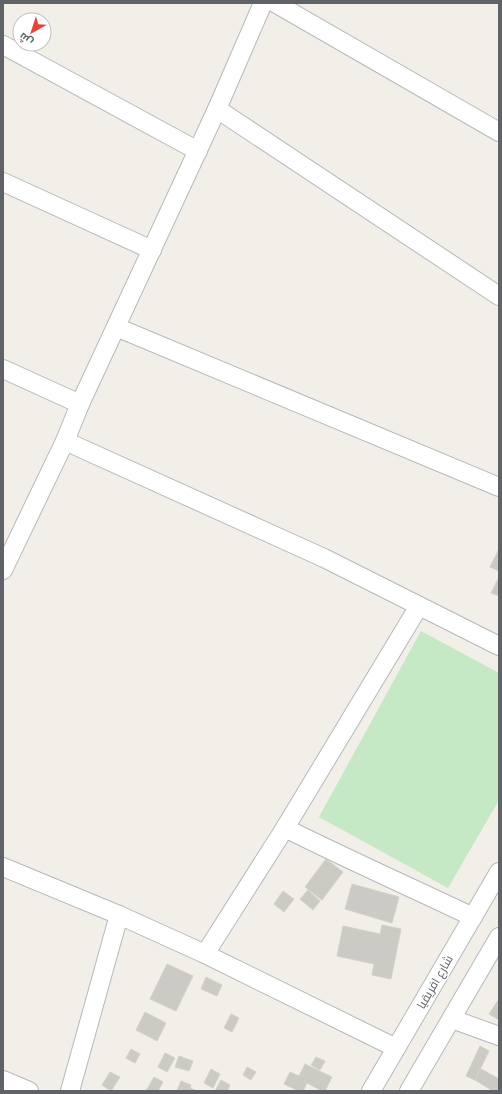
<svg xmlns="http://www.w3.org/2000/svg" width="502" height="1094" font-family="'Fira Sans',Cairo,sans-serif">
<rect width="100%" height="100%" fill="#f1efe8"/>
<!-- green -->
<polygon fill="#c5e8c5" points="421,631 499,673 499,800 448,888 319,817"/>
<!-- building -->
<g fill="#cccac5" stroke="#d6d1c6">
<polygon points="499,549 499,571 490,567"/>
<polygon points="499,577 499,596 491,593"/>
<polygon points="326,859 343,872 322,900 305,887"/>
<polygon points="352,884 399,897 392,923 345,909"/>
<polygon points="308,890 320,901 313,910 300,899"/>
<polygon points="283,891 294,899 284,912 274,904"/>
<polygon points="382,925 401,929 391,979 372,975 374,964 337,956 343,926 380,934"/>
<polygon points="167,964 193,976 176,1011 150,999"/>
<polygon points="206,977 222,985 217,996 201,989"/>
<polygon points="499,999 499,1020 489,1014"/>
<polygon points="145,1012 166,1023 157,1041 136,1030"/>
<polygon points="231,1014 239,1018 232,1032 224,1028"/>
<polygon points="480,1046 489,1051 475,1080 466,1076"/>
<polygon points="131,1049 140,1054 135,1063 126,1058"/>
<polygon points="165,1053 175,1058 167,1072 158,1067"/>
<polygon points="179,1056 193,1061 189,1071 175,1067"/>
<polygon points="316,1057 325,1061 320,1070 311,1065"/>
<polygon points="305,1064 332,1077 325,1091 322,1091 307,1083 303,1091 299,1091 284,1084 290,1072 299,1076"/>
<polygon points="247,1067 256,1072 251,1080 243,1075"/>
<polygon points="211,1069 220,1074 213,1088 204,1083"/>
<polygon points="481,1069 499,1079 499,1091 493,1091 475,1080"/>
<polygon points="110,1072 120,1077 111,1091 102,1085"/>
<polygon points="154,1077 163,1082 158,1091 146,1091"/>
<polygon points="221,1080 230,1085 227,1091 215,1091"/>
<polygon points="181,1081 191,1085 190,1088 197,1091 177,1091"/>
</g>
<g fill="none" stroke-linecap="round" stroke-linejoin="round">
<defs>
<g id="minor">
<polyline points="275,3 499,132"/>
<polyline points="3,45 198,151"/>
<polyline points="217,109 499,296"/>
<polyline points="3,182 152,250"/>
<polyline points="116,327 499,487"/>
<polyline points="3,369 80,404"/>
<polyline points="65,441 324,558 499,646"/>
<polyline points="3,570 65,441 80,404 217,109 263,3"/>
<polyline points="285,828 419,606"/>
<polyline points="3,867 119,915 205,954 396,1048"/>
<path d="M205,954L285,828C347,859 410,887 473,917"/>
<polyline points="452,1019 499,1036"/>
<polyline points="3,1080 29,1091"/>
<polyline points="70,1091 119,915"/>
<polyline points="371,1091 499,872"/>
<polyline points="409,1091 499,937"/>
</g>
</defs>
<!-- minor casing -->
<use href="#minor" stroke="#b5b8bc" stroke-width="20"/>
<!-- minor -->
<use href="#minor" stroke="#fff" stroke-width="18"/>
</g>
<g text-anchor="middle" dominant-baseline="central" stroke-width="3" stroke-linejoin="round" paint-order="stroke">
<!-- street labels -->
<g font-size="12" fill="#5f6368" stroke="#fff">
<text transform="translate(435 982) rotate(-60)">شارع افريقيا</text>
</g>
</g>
<!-- border -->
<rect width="502" height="1094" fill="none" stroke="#5f6368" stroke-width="8"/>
<!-- north arrow -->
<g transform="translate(32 32) rotate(219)"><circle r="19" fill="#ffffff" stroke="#bfc1c3"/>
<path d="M0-3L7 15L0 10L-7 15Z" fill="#ea4335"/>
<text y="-6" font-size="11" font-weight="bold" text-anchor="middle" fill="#5f6368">ش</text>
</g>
</svg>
